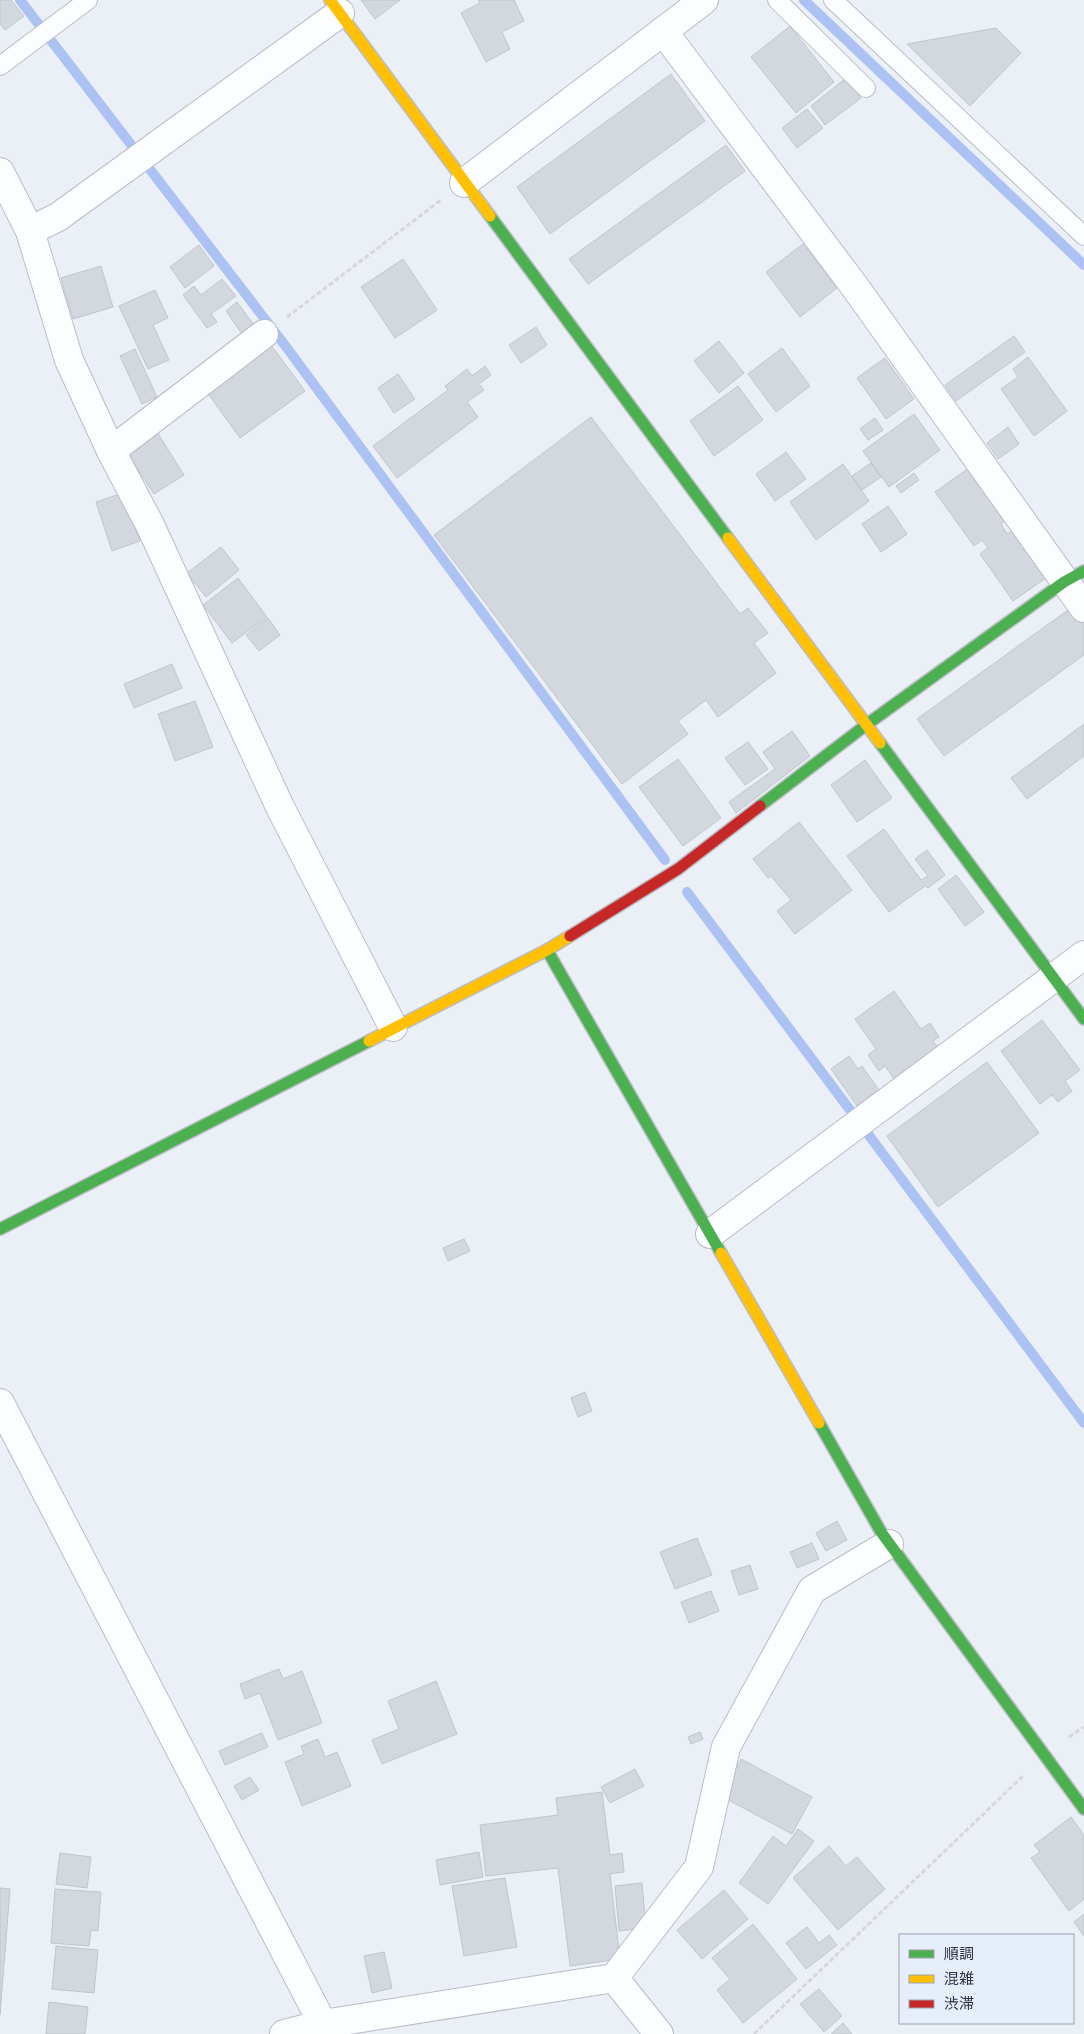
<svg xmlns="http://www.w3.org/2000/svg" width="1084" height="2034" font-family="'Fira Sans','Noto Sans JP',sans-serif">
<rect width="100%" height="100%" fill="#ebeff6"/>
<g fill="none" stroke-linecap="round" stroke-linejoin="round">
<!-- stream -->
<g stroke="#abc2f2" stroke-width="10">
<polyline points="20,0 284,344 665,860"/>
<polyline points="804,0 1084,265"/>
<polyline points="687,892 1084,1423"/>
</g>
</g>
<!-- building -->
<g fill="#d3d7de" stroke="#c1c5cc">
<polygon points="0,0 11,0 24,16 5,30 0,24"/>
<polygon points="361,0 400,0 375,19"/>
<polygon points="478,0 514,0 524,21 502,32 510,49 486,62 461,13 480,3"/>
<polygon points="790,26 834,82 796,113 751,57"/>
<polygon points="996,28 1021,53 970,106 907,44"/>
<polygon points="671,74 705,121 550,234 517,187"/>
<polygon points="846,78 861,98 825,125 811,106"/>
<polygon points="807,109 823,128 797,148 782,128"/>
<polygon points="726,145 745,171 588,284 569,259"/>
<polygon points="803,244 837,288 800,317 766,272"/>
<polygon points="199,245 214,266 185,288 170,267"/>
<polygon points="403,259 437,310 395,338 361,287"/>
<polygon points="101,266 113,307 73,319 61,278"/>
<polygon points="222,279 236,296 211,314 217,322 207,328 183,295 194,286 201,295"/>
<polygon points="155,290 168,318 153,325 169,360 148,369 119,306"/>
<polygon points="237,302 254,325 242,334 226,311"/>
<polygon points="536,327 547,345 521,363 509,345"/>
<polygon points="1014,336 1025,352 956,401 945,385"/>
<polygon points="268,341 305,391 240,438 204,388"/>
<polygon points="719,341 744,373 719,393 694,361"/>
<polygon points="782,348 810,386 776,412 748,374"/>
<polygon points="135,349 157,397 142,404 120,356"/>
<polygon points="1028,357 1067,411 1034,436 1001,389 1018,377 1013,369"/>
<polygon points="885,358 914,399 886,419 857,378"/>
<polygon points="485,366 491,375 479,384 484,390 467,402 478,417 397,478 373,446 448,390 445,386 467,369 472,376"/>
<polygon points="398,374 415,399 394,413 378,388"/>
<polygon points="738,386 763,420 714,456 690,421"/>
<polygon points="914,414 940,450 889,487 863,451"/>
<polygon points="591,417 740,614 748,608 768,633 754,643 776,673 718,717 706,700 678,721 688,734 622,784 434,535"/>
<polygon points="875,418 883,430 868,440 860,429"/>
<polygon points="1008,427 1019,444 998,459 987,443"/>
<polygon points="157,432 184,475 154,494 126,452"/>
<polygon points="786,452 806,479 775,501 756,474"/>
<polygon points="871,463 881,477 862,490 852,476"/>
<polygon points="843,464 869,501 816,540 790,502"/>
<polygon points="969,468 1005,521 1001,524 1007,534 1013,530 1046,578 1013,601 980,554 988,548 982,540 974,546 935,492"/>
<polygon points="914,473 919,480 901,493 896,486"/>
<polygon points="123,493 140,541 112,551 96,502"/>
<polygon points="888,506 907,534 881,552 862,524"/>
<polygon points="221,547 239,570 206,597 187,573"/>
<polygon points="238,578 267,617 232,643 203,605"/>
<polygon points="1072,607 1084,623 1084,655 944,756 917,719"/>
<polygon points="268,618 280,635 259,651 246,635"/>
<polygon points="172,664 182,688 134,708 124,684"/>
<polygon points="195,701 213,747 175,761 158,714"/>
<polygon points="1084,724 1084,756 1027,799 1011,778"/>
<polygon points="792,731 810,756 736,813 729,802 775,769 763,752"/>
<polygon points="748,742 768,769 745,785 725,758"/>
<polygon points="678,759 721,818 683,846 639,787"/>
<polygon points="865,760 892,798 857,822 831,785"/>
<polygon points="799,822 852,890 795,934 777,911 791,900 771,876 768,878 753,859"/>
<polygon points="884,829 921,880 928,876 915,859 927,850 945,875 928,888 925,886 889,912 847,856"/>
<polygon points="956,875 984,912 965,926 938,889"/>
<polygon points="894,991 921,1029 930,1023 939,1037 933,1041 938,1047 894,1079 885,1066 879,1071 868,1055 876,1049 855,1019"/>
<polygon points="1042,1020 1080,1070 1065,1081 1072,1091 1058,1102 1052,1095 1040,1104 1001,1051"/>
<polygon points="849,1056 858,1069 862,1066 879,1090 857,1106 831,1069"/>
<polygon points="987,1062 1039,1133 938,1207 887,1136"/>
<polygon points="464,1239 470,1251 448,1261 443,1248"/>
<polygon points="585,1392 592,1411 578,1417 571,1398"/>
<polygon points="837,1521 847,1540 826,1551 816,1533"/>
<polygon points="697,1538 712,1575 675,1589 660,1552"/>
<polygon points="812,1543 819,1559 797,1568 790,1552"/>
<polygon points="750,1565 758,1589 739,1595 731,1571"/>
<polygon points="711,1591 719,1611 689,1623 681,1602"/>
<polygon points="279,1669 283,1679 302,1671 322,1723 278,1740 260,1693 245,1699 240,1684"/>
<polygon points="436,1681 457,1734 382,1764 372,1740 399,1729 388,1701"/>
<polygon points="700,1732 703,1739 691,1744 688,1737"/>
<polygon points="262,1733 268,1747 225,1765 219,1751"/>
<polygon points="318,1739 325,1757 337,1752 351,1786 302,1806 285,1762 304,1754 301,1746"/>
<polygon points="741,1759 812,1797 792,1834 721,1796"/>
<polygon points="635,1769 644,1786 610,1803 601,1787"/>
<polygon points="250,1777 259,1790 242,1800 234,1786"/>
<polygon points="602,1792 610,1855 622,1853 624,1872 610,1874 620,1959 570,1966 558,1868 486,1876 480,1825 558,1815 556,1798"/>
<polygon points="1071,1817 1084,1835 1084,1899 1069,1911 1031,1858 1040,1852 1034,1845"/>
<polygon points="798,1829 814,1841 768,1904 739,1883 773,1836 786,1846"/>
<polygon points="829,1846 846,1866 857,1857 885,1889 838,1930 793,1878"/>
<polygon points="479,1852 483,1877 440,1885 436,1860"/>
<polygon points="60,1853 91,1857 87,1888 56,1884"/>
<polygon points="505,1878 517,1947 464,1956 452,1886"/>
<polygon points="642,1883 646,1928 619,1931 615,1886"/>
<polygon points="0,1888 10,1889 0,2015"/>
<polygon points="55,1889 101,1892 98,1931 91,1930 89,1946 51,1943"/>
<polygon points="724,1890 748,1919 702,1959 677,1930"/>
<polygon points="1084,1914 1084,1936 1074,1922"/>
<polygon points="753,1924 797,1979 743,2023 717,1990 730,1979 712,1958"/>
<polygon points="807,1927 819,1943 829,1935 837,1945 806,1969 786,1943"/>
<polygon points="56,1946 98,1950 94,1993 52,1989"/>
<polygon points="384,1952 392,1988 372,1993 364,1956"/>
<polygon points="819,1989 842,2016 824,2032 800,2004"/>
<polygon points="49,2002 88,2007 85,2034 46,2034"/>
<polygon points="843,2023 852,2034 831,2034"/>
</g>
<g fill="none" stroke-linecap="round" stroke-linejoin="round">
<defs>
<g id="lane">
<polyline points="777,0 866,88"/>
<polyline points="833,0 1084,236"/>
<polyline points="0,66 88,0"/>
</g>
<g id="street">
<polyline points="663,31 855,287 1084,608"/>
<polyline points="0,172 30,231 69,360 111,451 150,525 280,807 393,1027"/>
<polyline points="464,183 704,0"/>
<polyline points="30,231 58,217 340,13"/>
<polyline points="111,451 264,334"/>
<polyline points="710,1234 1084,955"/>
<polyline points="0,1403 328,2034"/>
<polyline points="614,1978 699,1867 726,1747 812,1590 889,1544"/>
<polyline points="284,2034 323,2024 614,1978 659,2034"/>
</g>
<g id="fast">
<polyline points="490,216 728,538"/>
<polyline points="880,743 1084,1019"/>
<polyline points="760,806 866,725 1064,582 1084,571"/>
<polyline points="547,950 721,1253"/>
<polyline points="0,1229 369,1041"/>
<polyline points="819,1423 881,1532 1084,1809"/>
</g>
<g id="slow">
<polyline points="330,0 490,216"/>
<polyline points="728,538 880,743"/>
<polyline points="369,1041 547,950 570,936"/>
<polyline points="721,1253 819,1423"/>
</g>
<polyline id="jam" points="570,936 678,869 760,806"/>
</defs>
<!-- lane casing -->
<use href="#lane" stroke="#babdc4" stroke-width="20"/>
<!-- street casing -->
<use href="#street" stroke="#babdc4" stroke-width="30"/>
<!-- fast casing -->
<use href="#fast" stroke="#babdc4" stroke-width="14"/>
<!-- slow casing -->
<use href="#slow" stroke="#babdc4" stroke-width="14"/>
<!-- jam casing -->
<use href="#jam" stroke="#babdc4" stroke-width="14"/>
<!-- path -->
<g stroke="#d6d7da" stroke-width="3" stroke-dasharray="5 2.5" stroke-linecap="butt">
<polyline points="287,317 441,200"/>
<polyline points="1069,1737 1084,1727"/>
<polyline points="754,2034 1023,1776"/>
</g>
<!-- lane -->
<use href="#lane" stroke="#fcfdfe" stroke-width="18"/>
<!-- street -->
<use href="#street" stroke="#fcfdfe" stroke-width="28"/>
<!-- fast -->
<use href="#fast" stroke="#4caf50" stroke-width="11"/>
<!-- slow -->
<use href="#slow" stroke="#ffc107" stroke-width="11"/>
<!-- jam -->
<use href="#jam" stroke="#c62828" stroke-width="11"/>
</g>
<!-- legend -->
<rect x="899" y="1934" width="175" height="90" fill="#e7eefb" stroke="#9da2ad"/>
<rect x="909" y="1950" width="25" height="8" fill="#4caf50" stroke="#9da2ad"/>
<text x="944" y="1959" font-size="15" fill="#2d3139">順調</text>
<rect x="909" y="1975" width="25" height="8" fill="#ffc107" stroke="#9da2ad"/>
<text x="944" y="1984" font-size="15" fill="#2d3139">混雑</text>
<rect x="909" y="2000" width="25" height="8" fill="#c62828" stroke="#9da2ad"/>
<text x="944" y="2009" font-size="15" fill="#2d3139">渋滞</text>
</svg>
